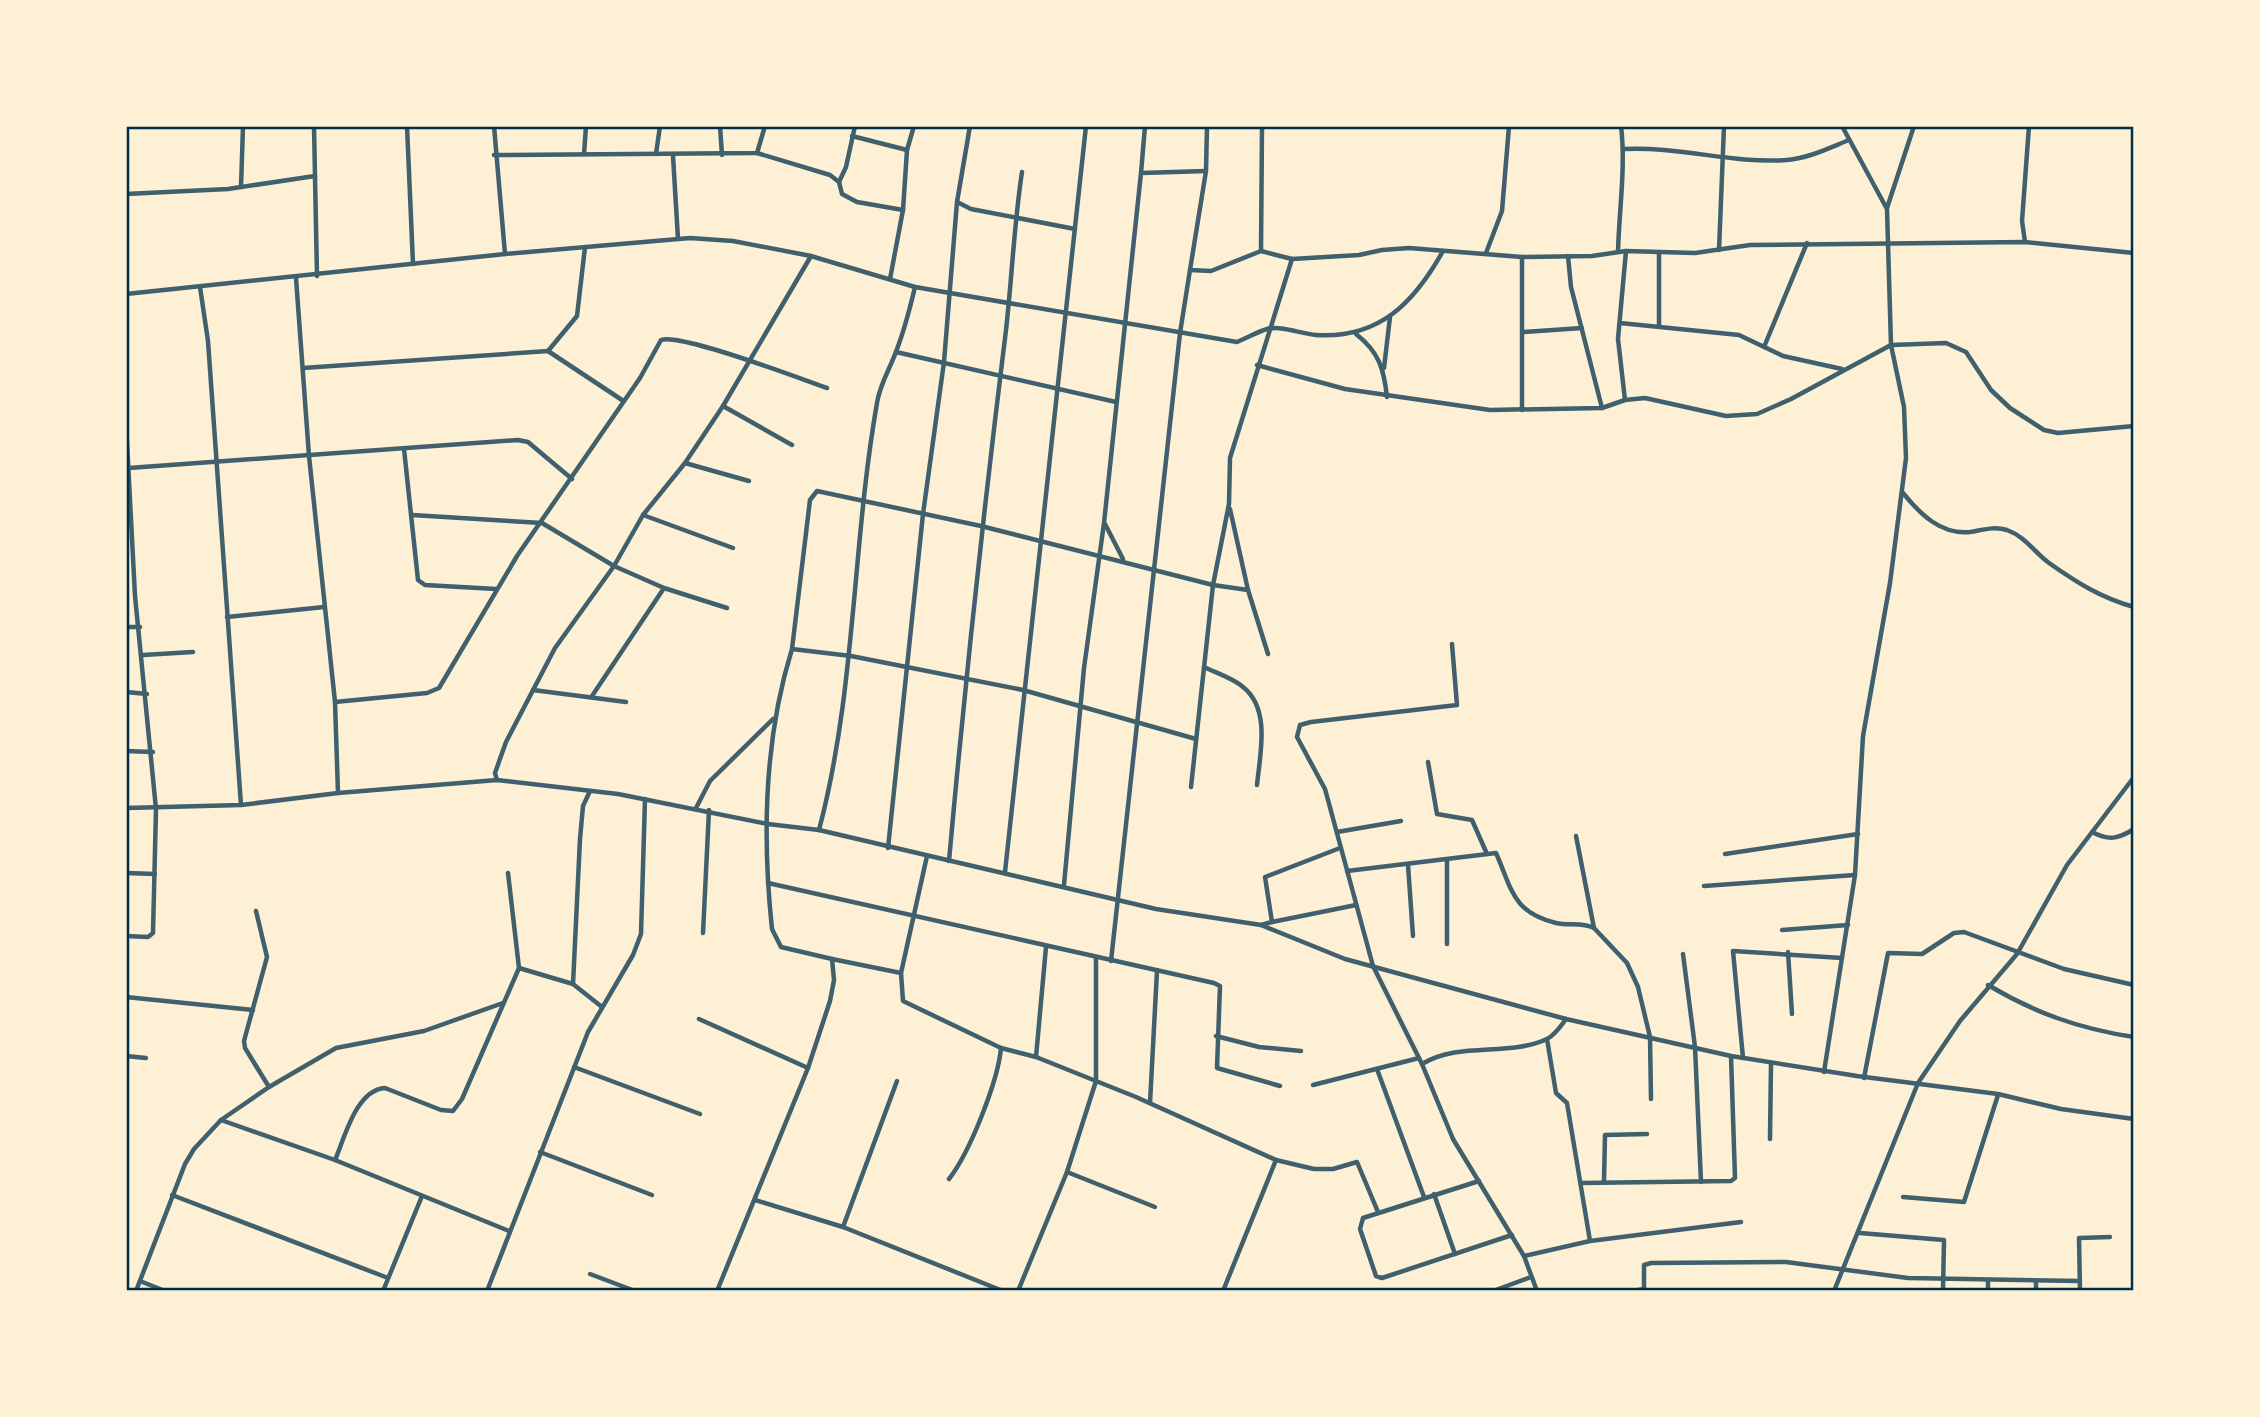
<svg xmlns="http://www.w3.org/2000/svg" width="2260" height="1417" font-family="Lora,serif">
<rect width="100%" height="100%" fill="#fdf0d5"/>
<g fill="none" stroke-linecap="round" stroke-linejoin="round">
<!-- minor -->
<g stroke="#3f606c" stroke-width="4.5">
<polyline points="314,126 317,276"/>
<polyline points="407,126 413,264"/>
<polyline points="494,126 505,254"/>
<polyline points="720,126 722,155"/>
<polyline points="1207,126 1206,171 1190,270 1211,271 1261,251 1292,259 1359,255 1382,250 1409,248 1522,257 1592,256 1626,251 1695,253 1750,245 2025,242 2134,253"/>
<polyline points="126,127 145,126"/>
<polyline points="852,136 907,150"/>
<path d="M1624,149C1679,146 1732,164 1787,160C1809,158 1829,148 1849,140"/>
<polyline points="757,153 830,175 839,182 842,194 857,202 903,210"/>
<polyline points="584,154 586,126"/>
<polyline points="656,154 660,126"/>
<polyline points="494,155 757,153 765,126"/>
<polyline points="673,156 678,239"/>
<polyline points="1141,173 1145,126"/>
<polyline points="839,182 846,167 855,126"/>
<polyline points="241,187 243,126"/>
<polyline points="126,194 228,189 315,176"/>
<polyline points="957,202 970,126"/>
<polyline points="1887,208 1914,126"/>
<polyline points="2025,242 2022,221 2029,126"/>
<polyline points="1719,250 1724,126"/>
<polyline points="1261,251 1262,126"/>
<path d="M1618,252C1619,211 1626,166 1621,126"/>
<polyline points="1486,253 1502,211 1509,126"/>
<polyline points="1568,256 1571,287 1602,408"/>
<polyline points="1522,257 1522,410"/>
<polyline points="296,278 309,456 335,702 338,793"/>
<polyline points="890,279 903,210 907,150 914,126"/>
<path d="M126,294L505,254L690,238L733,241L811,256L915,287L1237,342C1247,338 1257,332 1267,329C1281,325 1301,334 1316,335C1379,339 1414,303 1443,251"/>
<polyline points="1620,323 1739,335 1783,356 1842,369"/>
<polyline points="1659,327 1659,252"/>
<polyline points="1523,332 1582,328"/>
<path d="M1356,334C1379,352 1384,369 1387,397"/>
<polyline points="1764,347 1807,243"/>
<polyline points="548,351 577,316 585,247"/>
<polyline points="896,352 1116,402"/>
<polyline points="1257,365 1345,389 1490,410 1602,408 1625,400 1645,398 1726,416 1757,414 1791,399 1891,345 1946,343 1966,352 1991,390 2010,408 2044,430 2058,433 2134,426"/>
<polyline points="303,368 548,351 622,400"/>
<polyline points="1384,368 1390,317"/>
<polyline points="1625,400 1618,339 1626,251"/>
<polyline points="723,406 792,445"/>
<polyline points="126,423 135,596 156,809 153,933 148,937 126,936"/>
<polyline points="404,449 418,580 425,585 496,589"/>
<polyline points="685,463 749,481"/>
<polyline points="129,468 518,440 528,442 572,479"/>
<path d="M1903,493C1920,514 1941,535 1970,532C1983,530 1994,526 2007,530C2026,537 2034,552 2049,563C2076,582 2101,598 2134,607"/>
<polyline points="1230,509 1248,590 1268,654"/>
<polyline points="412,515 542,523 614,566 664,588 727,608"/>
<polyline points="643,515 733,548"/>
<polyline points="1105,524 1123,559"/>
<polyline points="227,617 324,607"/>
<polyline points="126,627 140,627"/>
<polyline points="1452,644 1457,705 1311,722 1300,725 1297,737 1325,789 1373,966 1422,1064 1453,1139 1524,1256 1537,1291"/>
<polyline points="792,649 810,500 817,491 981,526 1213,585 1248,590"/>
<polyline points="143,655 193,652"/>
<path d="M1204,667C1216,673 1233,678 1243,687C1271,709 1260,754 1257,785"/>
<polyline points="533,690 626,702"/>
<polyline points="126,692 147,694"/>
<polyline points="592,696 664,588"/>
<path d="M335,702L427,693L439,688L517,556L640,378L661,340C681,333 801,379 827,388"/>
<polyline points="126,751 153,752"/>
<polyline points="1428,762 1437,814 1472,820 1487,854"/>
<polyline points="497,780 495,773 506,742 555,648 614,566 643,515 685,463 723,406 811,256"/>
<polyline points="1191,787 1213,585 1229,504 1230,458 1292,259"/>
<polyline points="241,805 338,793 497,780 618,794 768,824 819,830 1156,909 1261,925 1345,959 1566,1019 1731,1056 1857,1076 1998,1094 2061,1109 2134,1119"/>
<polyline points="126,808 241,805 208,341 200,287"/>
<polyline points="696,808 710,781 773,719"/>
<path d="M819,830C856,690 852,545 877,403C880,383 891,367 897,349C905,328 910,308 915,287"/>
<polyline points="1337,832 1401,821"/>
<path d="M2092,832C2109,841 2118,839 2134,829"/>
<polyline points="1576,836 1594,928"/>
<polyline points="888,848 923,514 944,362 957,202 971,209 1075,229"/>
<polyline points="1725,854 1858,834"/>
<polyline points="1447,860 1447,944"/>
<path d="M949,861C965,683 984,507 1006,330C1012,277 1014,224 1022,172"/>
<polyline points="1408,865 1413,936"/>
<path d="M1347,871L1496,853C1512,889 1512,912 1556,923C1569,926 1582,922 1594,928L1627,963L1638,987L1650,1037L1651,1099"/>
<polyline points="1005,872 1086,126"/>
<polyline points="126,873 155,874"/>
<polyline points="768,883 1214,983 1220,986 1217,1068 1280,1086"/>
<polyline points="1064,885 1084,668 1104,523 1141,173 1206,171"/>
<polyline points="1704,886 1855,875"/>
<polyline points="256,911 267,957 244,1041 245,1048 269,1087"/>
<polyline points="1272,922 1356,905"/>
<polyline points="1261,925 1272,922 1265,877 1340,848"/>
<polyline points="1782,930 1848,925"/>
<polyline points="703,933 709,810"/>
<polyline points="1788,952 1792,1014"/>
<polyline points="1683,954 1695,1047 1701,1182"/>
<polyline points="832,959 901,973 927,856"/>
<polyline points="1111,961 1180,333 1190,270"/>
<polyline points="519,968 573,984 602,1007"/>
<path d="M901,973L903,1001L1001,1048C998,1081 970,1152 949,1179"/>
<polyline points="573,984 580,839 583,806 590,791"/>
<path d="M1988,985C2035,1013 2080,1029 2134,1037"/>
<polyline points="126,997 253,1010"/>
<polyline points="699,1019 808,1068"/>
<polyline points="1216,1036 1259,1047 1301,1051"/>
<polyline points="1547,1039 1556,1093 1567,1103 1590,1241"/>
<polyline points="1001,1048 1036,1057 1136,1097 1276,1160 1223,1291"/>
<polyline points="126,1056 146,1058"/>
<polyline points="1036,1057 1046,947"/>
<polyline points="1743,1058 1733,951 1842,958"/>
<path d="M1422,1064C1460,1041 1508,1057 1547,1039C1555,1035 1561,1026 1566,1019"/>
<polyline points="574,1067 700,1114"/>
<polyline points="1377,1069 1424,1197"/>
<polyline points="1824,1072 1855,875 1863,736 1890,583 1906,458 1904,407 1891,345 1887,209 1842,126"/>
<polyline points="1864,1078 1888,953 1922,954 1954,933 1964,932 2064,969 2134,985"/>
<polyline points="1313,1085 1419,1058"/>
<polyline points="126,1097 127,1097"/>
<polyline points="1150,1103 1157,971"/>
<polyline points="221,1120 335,1160 509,1231"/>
<polyline points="1770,1139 1771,1063"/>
<polyline points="540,1152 652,1195"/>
<path d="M335,1160C345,1137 356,1090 385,1088L441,1110L453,1111L462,1099L519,968L508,873"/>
<polyline points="1276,1160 1314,1169 1333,1169 1357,1162 1378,1212"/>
<polyline points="1067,1172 1155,1207"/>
<polyline points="1479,1181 1363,1218 1360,1229 1376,1276 1382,1278 1512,1235"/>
<polyline points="1604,1181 1605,1135 1647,1134"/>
<polyline points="1581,1183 1731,1181 1735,1178 1731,1056"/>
<polyline points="1434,1194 1455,1254"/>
<polyline points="172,1195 388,1278"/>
<polyline points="1903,1197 1964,1202 1998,1095"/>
<polyline points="755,1200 843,1227 1003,1291"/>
<polyline points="843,1227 897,1081"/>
<polyline points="1860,1233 1944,1240 1943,1291"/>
<polyline points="1524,1256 1590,1241 1741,1222"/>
<polyline points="590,1274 635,1291"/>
<polyline points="1988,1280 1988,1291"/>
<polyline points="140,1281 165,1291"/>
<polyline points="2036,1281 2036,1291"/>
<polyline points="136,1291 185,1164 194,1149 221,1120 269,1087 336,1048 424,1031 503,1003"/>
<polyline points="383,1291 422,1196"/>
<polyline points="487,1291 588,1032 633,955 641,934 645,799"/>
<path d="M717,1291L808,1068L830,1001L834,980L832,959L781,947L772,929C762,835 764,739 792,649L851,656L1023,690L1196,739"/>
<polyline points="1018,1291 1067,1172 1096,1081 1096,958"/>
<polyline points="1493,1291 1531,1277"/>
<polyline points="1633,1291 1644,1289 1644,1265 1651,1263 1786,1262 1908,1278 2080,1281"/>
<polyline points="1834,1291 1918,1083 1960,1021 2017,954 2067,865 2134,777"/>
<polyline points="2080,1291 2079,1238 2110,1237"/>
</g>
</g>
<!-- border -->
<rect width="2260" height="1417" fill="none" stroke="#fdf0d5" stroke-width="256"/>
<rect x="128" y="128" width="2004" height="1161" fill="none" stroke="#003049" stroke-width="2.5"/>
</svg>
